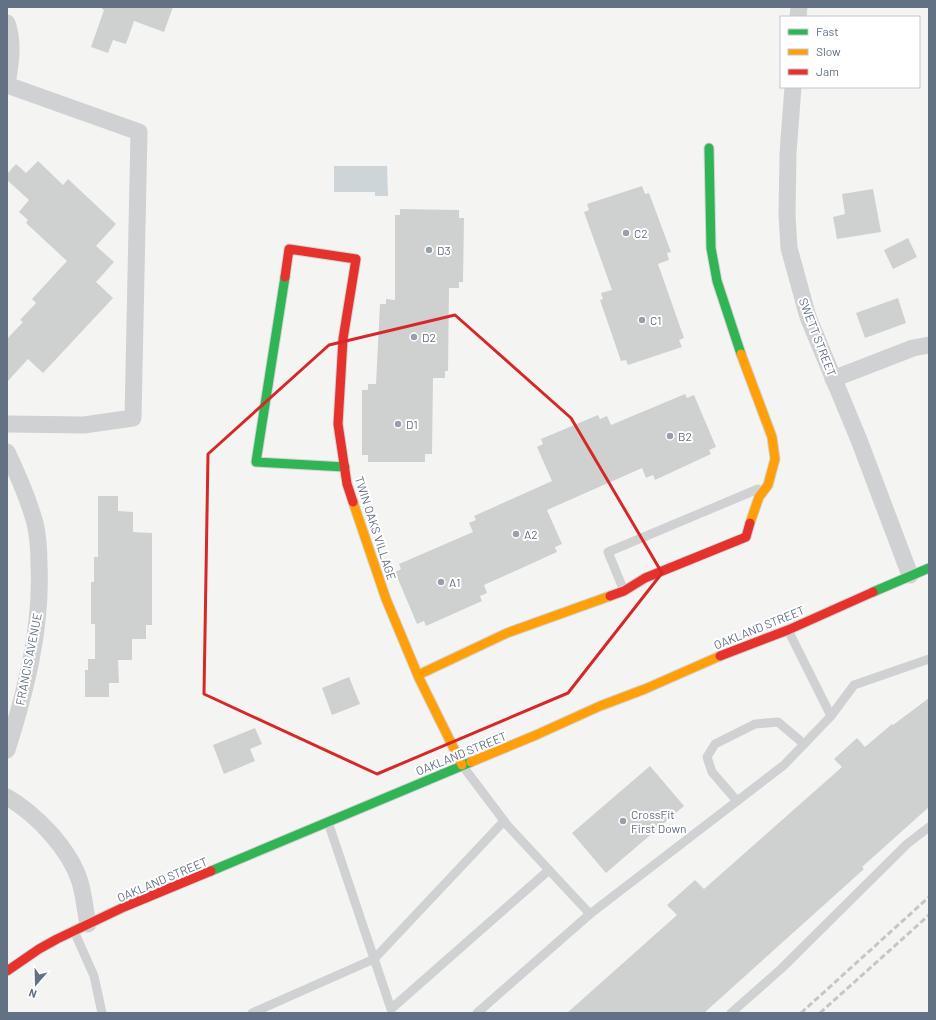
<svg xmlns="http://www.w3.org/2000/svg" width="936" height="1020" font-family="Barlow,sans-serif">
<rect width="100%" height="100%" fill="#f4f5f2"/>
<!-- water -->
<polygon fill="#ced5d8" points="334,166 387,166 388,196 375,196 375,192 334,192"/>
<!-- building -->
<g fill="#cfd1d1">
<polygon points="103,7 173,7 164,32 134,21 126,44 113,40 108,53 91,47 104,10 102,9"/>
<polygon points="38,161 63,185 68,179 116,224 96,246 114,262 96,282 113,298 43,373 28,359 7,382 7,339 23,322 20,320 36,303 32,299 67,261 26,223 28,220 19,212 29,200 7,180 7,174 16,164 26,173"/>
<polygon points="642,186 645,194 649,193 671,252 667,253 669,260 658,264 684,338 679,340 682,347 628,365 626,360 621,361 600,300 603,299 601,293 612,290 584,212 589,210 587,204"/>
<polygon points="873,189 881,232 837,239 833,217 845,214 842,194"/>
<polygon points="400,209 459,210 459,218 464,218 463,282 459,282 459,288 449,288 448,371 445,371 445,378 433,378 432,454 425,454 425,462 368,462 368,455 362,455 362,390 368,390 368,384 376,384 380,304 386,304 386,299 395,300 395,215 400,215"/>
<polygon points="908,238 917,257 893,269 884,250"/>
<polygon points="898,298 906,323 865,338 856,313"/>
<polygon points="685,394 687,398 694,395 716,447 709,450 711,454 655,480 653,475 646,478 642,468 547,510 562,544 555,547 557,552 484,585 487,593 480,596 482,601 426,626 424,621 417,624 395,572 401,569 399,564 473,532 469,523 476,520 474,516 552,481 537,447 543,444 541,439 598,415 600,419 607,416 611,425"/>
<polygon points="98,496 118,496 118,511 133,512 133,532 152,533 152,625 146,625 146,639 132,639 132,660 118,660 119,683 109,683 109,697 85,697 85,670 88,670 88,659 95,659 95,624 91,624 91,582 94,582 94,557 98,557"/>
<polygon points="349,677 360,704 332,715 322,688"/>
<polygon points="929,698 929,807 862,867 864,869 704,1013 567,1013 677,915 667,905 695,880 704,889 842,767 834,759 857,738 865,747 892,724 893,725"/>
<polygon points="255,728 262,744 250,749 255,761 224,774 213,745"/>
<polygon points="650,766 684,806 606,873 572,833"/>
</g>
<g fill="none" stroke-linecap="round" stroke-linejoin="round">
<defs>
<g id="fast">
<polyline points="709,148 711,248 717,281 741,354"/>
<polyline points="285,277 256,462 345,467"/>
<polyline points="873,592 929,568"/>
<polyline points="211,871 471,762"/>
</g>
<g id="slow">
<polyline points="741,354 772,437 775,459 768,485 759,497 750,523"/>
<polyline points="353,502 386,599 419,678 462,765"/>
<polyline points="418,675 507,633 610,596"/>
<polyline points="471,762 536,735 600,706 645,689 720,656"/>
</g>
<g id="jam">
<polyline points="285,277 289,249 356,259 343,339 338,424 347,484 353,502"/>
<polyline points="610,596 624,591 645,578 746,537 750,523"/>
<polyline points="720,656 788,630 873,592"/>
<polyline points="7,971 39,949 57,939 124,907 211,871"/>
</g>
</defs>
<!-- fast casing -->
<use href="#fast" stroke="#d2d3d3" stroke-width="11"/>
<!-- slow casing -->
<use href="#slow" stroke="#d2d3d3" stroke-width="11"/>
<!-- jam casing -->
<use href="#jam" stroke="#d2d3d3" stroke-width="11"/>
<!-- lane -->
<g stroke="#d0d1d2" stroke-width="9">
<polyline points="624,591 608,552 758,489"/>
<polyline points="831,716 854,685 929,659"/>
<polyline points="462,765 508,826 590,914"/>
<polyline points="737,801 712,772 707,757 715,744 755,724 778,722 804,744"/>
<polyline points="328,822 391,1009 549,870"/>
<polyline points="74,931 94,976 102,1013"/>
<polyline points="252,1013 374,959 504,821"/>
<polyline points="477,1013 590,914 784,765 831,716 788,630"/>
<polyline points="731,1013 782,968 907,844 929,827"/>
</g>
<!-- street -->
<g stroke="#d0d1d2" stroke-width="17">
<polyline points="798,17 799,7"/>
<path d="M7,23C14,42 11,64 7,83"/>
<polyline points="7,85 139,132 133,418 84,425 7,424"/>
<polyline points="793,87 788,153 787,215 789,248 808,317 859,440 910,575"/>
<polyline points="833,379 913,348 929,345"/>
<path d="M7,452C18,475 28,498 35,523C38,536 39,551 39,565C42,628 26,690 7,750"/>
<path d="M7,797C36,814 70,849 80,882C84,895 85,910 88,924"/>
</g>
<!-- fast -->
<use href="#fast" stroke="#30b455" stroke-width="9"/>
<!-- slow -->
<use href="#slow" stroke="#ff9f0a" stroke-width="9"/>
<!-- jam -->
<use href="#jam" stroke="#e5322d" stroke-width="9"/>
<!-- rail -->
<g stroke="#c5c6c7" stroke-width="3" stroke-dasharray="6 3" stroke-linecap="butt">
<polyline points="801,1013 929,897"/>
<polyline points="820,1013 929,915"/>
</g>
</g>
<!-- marked area -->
<path fill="none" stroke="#d62828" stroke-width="3" stroke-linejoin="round" d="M455,315L571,418L662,573L568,693L377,774L204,694L208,454L329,345Z"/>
<!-- markers -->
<g fill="#969faa" stroke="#fff" stroke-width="1.5">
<circle cx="626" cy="233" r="4"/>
<circle cx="429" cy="250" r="4"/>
<circle cx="642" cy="320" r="4"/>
<circle cx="414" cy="337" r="4"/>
<circle cx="398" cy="424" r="4"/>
<circle cx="670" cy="436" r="4"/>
<circle cx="516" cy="534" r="4"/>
<circle cx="441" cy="582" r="4"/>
<circle cx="623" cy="821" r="4"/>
</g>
<g text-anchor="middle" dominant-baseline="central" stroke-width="4" stroke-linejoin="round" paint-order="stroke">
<!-- poi labels -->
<g font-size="12" fill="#637184" stroke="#fff" text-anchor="start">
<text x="634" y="233">C2</text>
<text x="437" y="250">D3</text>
<text x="650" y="320">C1</text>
<text x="422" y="337">D2</text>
<text x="406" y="424">D1</text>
<text x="678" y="436">B2</text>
<text x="524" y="534">A2</text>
<text x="449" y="582">A1</text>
<text x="631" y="814">CrossFit<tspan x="631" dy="14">First Down</tspan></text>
</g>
<!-- street labels -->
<g font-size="12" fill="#637184" stroke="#fff">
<text transform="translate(818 337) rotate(69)">SWETT STREET</text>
<text transform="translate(376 528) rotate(72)">TWIN OAKS VILLAGE</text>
<text transform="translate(759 627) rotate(-22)">OAKLAND STREET</text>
<text transform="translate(28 659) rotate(-79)">FRANCIS AVENUE</text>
<text transform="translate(461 753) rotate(-22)">OAKLAND STREET</text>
<text transform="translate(162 879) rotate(-23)">OAKLAND STREET</text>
</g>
</g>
<!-- border -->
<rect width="936" height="1020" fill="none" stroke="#637184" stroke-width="16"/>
<!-- legend -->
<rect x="780" y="16" width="140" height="72" fill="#ffffff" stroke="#c1c6ce"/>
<rect x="788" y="29" width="20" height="6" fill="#30b455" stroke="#c1c6ce"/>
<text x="816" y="36" font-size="12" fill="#637184">Fast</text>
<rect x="788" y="49" width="20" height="6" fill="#ff9f0a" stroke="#c1c6ce"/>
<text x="816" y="56" font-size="12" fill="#637184">Slow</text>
<rect x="788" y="69" width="20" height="6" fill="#e5322d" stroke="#c1c6ce"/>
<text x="816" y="76" font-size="12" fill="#637184">Jam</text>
<!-- north arrow -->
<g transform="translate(36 984) rotate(200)" stroke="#ffffff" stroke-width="3" paint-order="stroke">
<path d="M0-3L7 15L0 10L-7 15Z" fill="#637184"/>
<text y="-6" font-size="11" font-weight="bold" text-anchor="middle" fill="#637184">N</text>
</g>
</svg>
